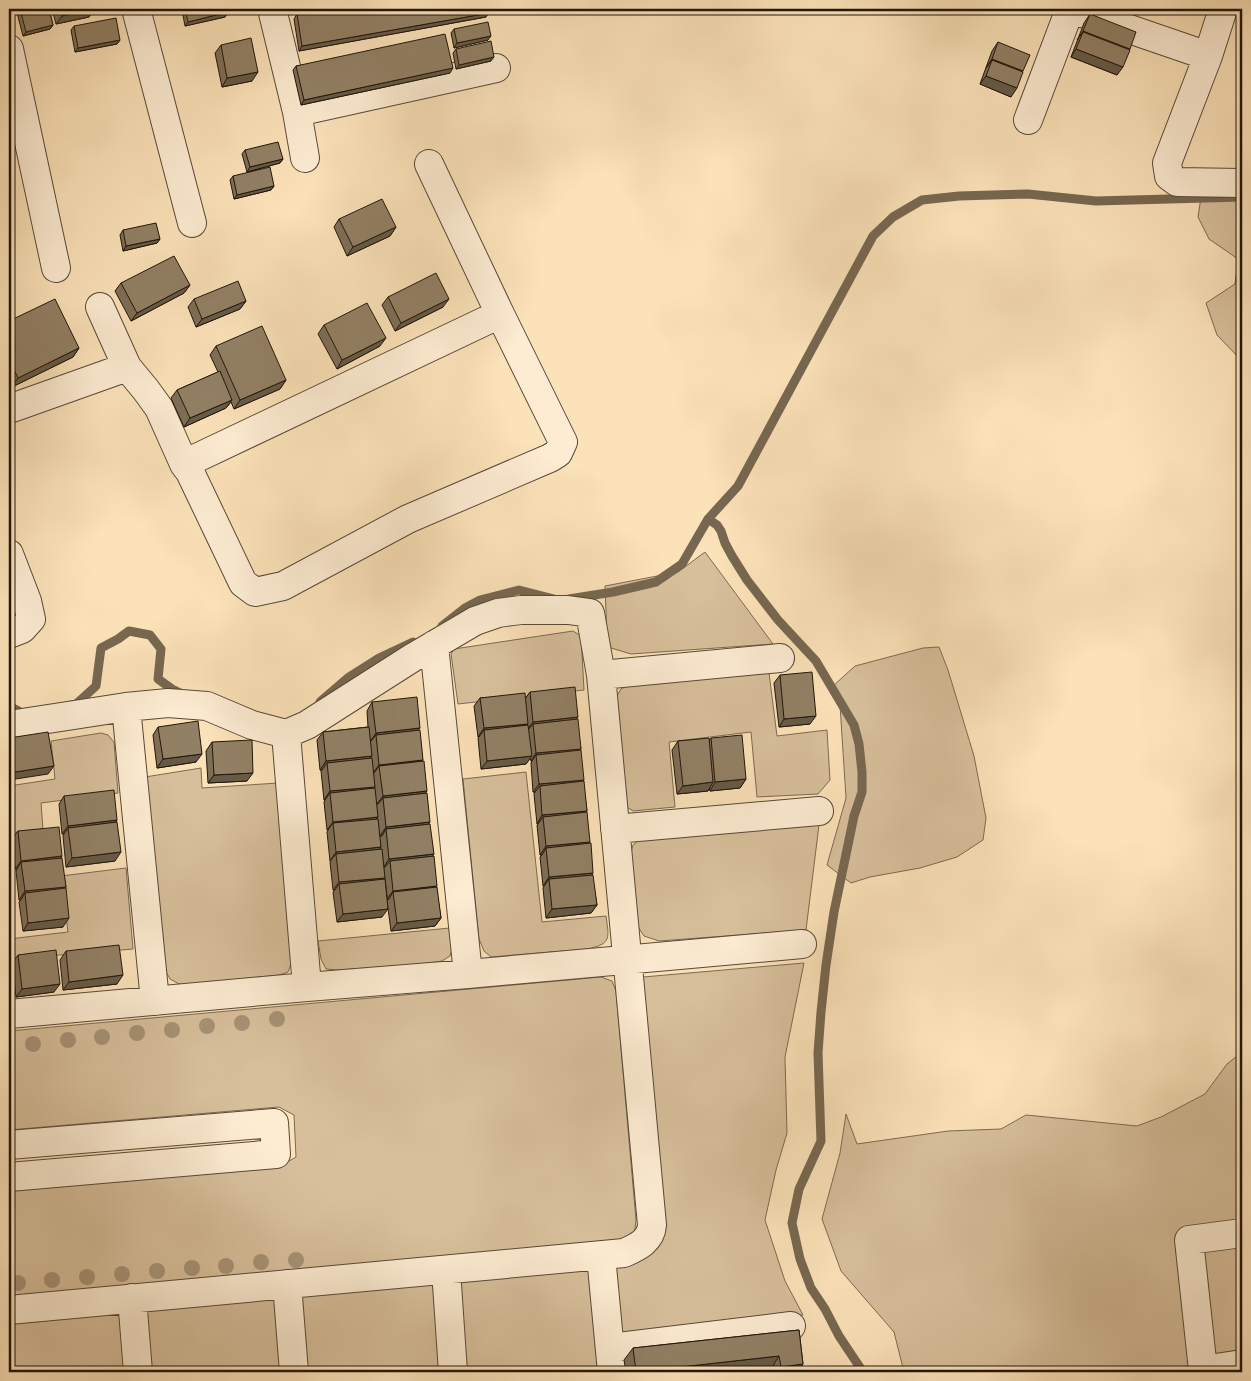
<svg xmlns="http://www.w3.org/2000/svg" width="1251" height="1381" viewBox="0 0 1251 1381" font-family="'IM FELL Great Primer',serif">
	<style>
		.green { fill: #d7bf9b; stroke: #7c6a52 }
		.lines { fill: none; stroke-linecap: round; stroke-linejoin: round }
		.stream { stroke: #776750; stroke-width: 9 }
		.minor-casing { stroke: #574936; stroke-width: 30 }
		.minor { stroke: #fdecd2; stroke-width: 28 }
		.tree { fill: #a69275 }
		.wall { fill: #7e6e57; stroke: #20160a; fill-rule: evenodd }
		.shaded-wall { fill: #665a47; stroke: #20160a }
		.building { fill: #928065; stroke: #20160a }
	</style>
	<rect width="100%" height="100%" fill="#fce2b9"/>
	<filter id="stains"><feTurbulence type="fractalNoise" baseFrequency=".004" numOctaves="4"/><feColorMatrix values="0 0 0 0 .2 0 0 0 0 .09 0 0 0 0 .02 0 0 0 .5 -.17"/></filter>
	<radialGradient id="worn" r=".72"><stop offset=".6" stop-color="#630" stop-opacity="0"/><stop offset="1" stop-color="#630" stop-opacity=".3"/></radialGradient>
	<!-- green -->
	<path class="green" d="M1202,191L1242,192V361L1217,335L1206,303L1235,284L1238,259L1209,239L1198,217Z
		M705,552L773,644L631,654L611,648L607,638L605,586L678,572Z
		M573,631L581,636L584,690L458,704L451,654L454,649Z
		M939,647L948,670L974,756L986,818L983,840L957,857L920,868L870,877L851,883L827,865L846,798L840,705L833,686L855,666L923,648Z
		M769,673L777,736L827,730L830,780L818,794L757,797L751,732L669,742L675,807L633,811L624,805L615,699L621,689L629,685Z
		M101,733L108,735L114,742L118,793L41,803L43,829L9,833V786L55,779L51,741Z
		M201,768L202,788L278,783L291,964L288,972L279,975L181,985L170,979L165,970L145,777Z
		M526,772L542,922L606,916C609,938 612,944 587,949L491,957L484,951L479,939L463,779Z
		M819,825L806,930L659,941L644,936L635,922L631,852L633,845L638,841Z
		M126,868L133,949L11,959L9,939L68,932L61,876Z
		M450,928L453,945L450,956L442,961L422,964L337,970L326,969L321,959L318,941Z
		M804,963L785,1057L787,1133L776,1170L765,1220L785,1281L803,1315L622,1337L616,1265L658,1240L643,977Z
		M601,977L612,981L616,991L636,1220L634,1236L622,1245L9,1298V1190L284,1164L296,1157L294,1115L279,1107L9,1130V1031Z
		M1242,1052V1372H904L894,1332L841,1271L822,1219L840,1153L846,1114L857,1144L948,1131L1001,1129L1026,1115L1137,1126L1161,1117L1205,1094L1227,1064Z
		M583,1267L595,1273L605,1372H9V1321Z"/>
	<g class="lines">
		<!-- stream -->
		<path class="stream" d="M708,519L717,525L721,531L725,543L732,556L747,580L778,620L816,661L854,725L859,744L862,772V792L854,816L834,912L826,965L821,1012L818,1053L821,1141L799,1189L792,1223L800,1259L811,1288L825,1309L839,1336L863,1372
			M569,599L613,592L656,582L682,564L708,519L738,486L873,236L893,217L922,200L959,196L1028,194L1096,201L1242,197
			M442,626L465,608L480,600L519,590L554,599
			M320,702L349,677L379,658L413,642
			M72,705H75L96,686L101,648L118,639L129,631L150,635L161,649L158,679L172,689L184,695
			M9,706L26,715"/>
		<!-- minor casing -->
		<g class="minor-casing">
			<path id="minor" d="M136,9L192,223
				M272,9L297,112L305,158
				M1071,9L1208,56
				M1223,9L1208,56L1167,163L1169,176L1177,182L1242,183
				M9,49L56,268
				M297,112L496,68
				M1028,120L1070,9
				M100,307L127,367L146,390L159,408L184,464L190,472L243,583L255,592L283,586L408,519L550,458L558,453L563,442L500,314L429,164
				M9,409L127,367
				M184,464L500,314
				M9,554L27,601L31,619L22,629L9,634
				M434,645L468,974
				M601,675L780,658
				M126,707L155,1001
				M9,725L126,707L168,703L207,706L252,725L286,734L307,725L412,658L475,621L498,613L521,610H568L590,613L601,675L652,1225C651,1241 637,1247 624,1253L9,1310
				M286,734L307,987
				M615,829L819,811
				M9,1014L307,987L468,974L802,944
				M9,1145L274,1123L276,1154L9,1177
				M1242,1233L1189,1240L1203,1370L1242,1364
				M601,1256L612,1372
				M446,1270L453,1372
				M287,1284L294,1372
				M132,1298L138,1372
				M610,1348L791,1326"/>
		</g>
		<!-- minor -->
		<use href="#minor" class="minor"/>
	</g>
	<!-- trees -->
	<g class="tree">
		<circle cx="277" cy="1019" r="8"/>
		<circle cx="242" cy="1023" r="8"/>
		<circle cx="207" cy="1026" r="8"/>
		<circle cx="172" cy="1030" r="8"/>
		<circle cx="137" cy="1033" r="8"/>
		<circle cx="102" cy="1037" r="8"/>
		<circle cx="68" cy="1040" r="8"/>
		<circle cx="33" cy="1044" r="8"/>
		<circle cx="296" cy="1260" r="8"/>
		<circle cx="261" cy="1262" r="8"/>
		<circle cx="226" cy="1266" r="8"/>
		<circle cx="192" cy="1268" r="8"/>
		<circle cx="157" cy="1271" r="8"/>
		<circle cx="122" cy="1274" r="8"/>
		<circle cx="87" cy="1277" r="8"/>
		<circle cx="52" cy="1280" r="8"/>
		<circle cx="18" cy="1283" r="8"/>
	</g>
	<!-- wall -->
	<path class="wall" d="M16,9H49L53,25L50,29L23,36Z
		M52,9H94L89,17L56,24Z
		M182,9H227L228,12L225,17L185,26L182,10Z
		M297,14L486,17L299,51L294,19Z
		M1090,14L1129,50L1117,75L1071,57L1084,23Z
		M74,26L120,40L117,44L75,52L71,30Z
		M454,29L488,40L454,48L451,33Z
		M998,42L1011,97L980,84L992,51Z
		M221,45L252,81L222,87L215,53Z
		M456,49L491,61L456,69L453,53Z
		M296,66L450,73L301,105L293,70Z
		M245,150L283,159L280,163L247,172L242,154Z
		M233,176L274,186L271,190L234,199L230,180Z
		M339,219L396,227L390,236L347,256L334,227Z
		M123,230L160,239L157,243L123,251L120,235Z
		M121,283L190,285L184,293L131,321L115,291Z
		M388,297L443,307L395,331L382,305Z
		M194,299L246,301L240,309L196,327L188,307Z
		M9,321L79,348L73,357L12,387L9,380Z
		M324,325L380,346L337,369L318,334Z
		M216,346L286,380L280,389L234,409L231,402L226,408L184,427L171,398L177,390L218,372L210,355Z
		M780,675L810,724L779,727L774,683Z
		M530,692L578,717L576,719L581,749L580,750L583,781L587,811L585,813L592,875L597,905L591,913L546,918L543,888L544,886H543L540,857L542,855H540L537,825L538,824H537L534,794L535,792H533L531,763L532,761H531L530,758L526,764L481,769L478,738L479,737H478L474,706L480,698L525,699Z
		M372,702L418,730L436,887L441,918L435,926L391,931L387,901L389,899H387L382,917L337,922L333,892L335,890H333L330,862L331,860L330,861L327,832L328,830H327L324,802L325,800H324L321,771L322,770H320L317,740L323,732L368,727L367,711ZM385,878L387,897L384,879Z
		M158,727L196,762L157,768L153,735Z
		M711,738L746,779L740,788L710,791L709,788L708,791L677,794L672,750L678,741L709,740Z
		M212,742L247,781L208,783L206,751Z
		M64,796L117,820L116,822L115,861L66,867L63,836L64,834H62L59,804Z
		M18,831L62,856L61,858L66,887L65,889L63,927L23,931L19,902L21,900H19L16,871L17,869H15L12,839Z
		M66,951L117,984L63,990L60,960Z
		M18,955L54,992L16,997L12,963Z
		M799,1330L803,1364L797,1372H771V1369L736,1372H626L624,1360L633,1348Z"/>
	<!-- shaded-wall -->
	<path class="shaded-wall" d="M92,9H94L89,17L56,24L62,16Z
		M1126,9H1141L1138,13Z
		M228,12L225,17L185,26L188,22Z
		M489,13L486,17L299,51L302,46Z
		M53,25L50,29L23,36L26,32Z
		M1083,31L1130,49L1124,57L1083,32L1077,40Z
		M491,36L488,40L454,48L457,43Z
		M120,40L117,44L75,52L78,48Z
		M1076,49L1123,67L1117,75L1071,57Z
		M494,57L491,61L456,69L459,65Z
		M992,59L1023,71L1017,79L992,60L986,68Z
		M453,68L450,73L301,105L304,100Z
		M258,72L252,81L222,87L227,78Z
		M986,76L1017,88L1011,97L980,84Z
		M283,159L280,163L247,172L250,167Z
		M274,186L271,190L234,199L237,195Z
		M396,227L390,236L347,256L353,247Z
		M160,239L157,243L123,251L126,246Z
		M190,285L184,293L131,321L137,313Z
		M449,299L443,307L395,331L401,323Z
		M246,301L240,309L196,327L202,319Z
		M386,338L380,346L337,369L342,360Z
		M79,348L73,357L12,387L18,378Z
		M286,380L280,389L234,409L240,400Z
		M232,400L226,408L184,427L190,418Z
		M816,716L810,724L779,727L784,719Z
		M578,717L572,726L533,724L528,730H527L533,722Z
		M528,724L522,732L484,730L479,737H478L484,728Z
		M420,728L414,736L376,735L371,741L370,742L376,733Z
		M581,749L575,757L536,755L532,761H531L536,753Z
		M202,754L196,762L157,768L163,759Z
		M372,756L366,765L327,763L322,770H320L326,761Z
		M532,756L526,764L481,769L487,761Z
		M423,760L417,768L379,766L374,773H373L379,765Z
		M54,766L48,774L9,780V773Z
		M253,773L247,781L208,783L214,775Z
		M746,779L740,788L710,791L715,782Z
		M584,780L578,788L540,786L535,792H533L539,784Z
		M713,782L708,791L677,794L683,786Z
		M375,787L369,795L330,793L325,800H324L330,791Z
		M427,791L421,799L383,798L378,804H377L383,796Z
		M587,811L581,819L543,817L538,824H537L542,815Z
		M378,817L372,825L333,823L328,830H327L333,822Z
		M117,820L111,828H68L64,834H62L68,826Z
		M430,822L424,831L386,829L382,836H380L386,827Z
		M590,842L584,850L546,848L542,855H540L546,846Z
		M381,847L375,856L336,854L331,860L330,861L336,852Z
		M121,852L115,861L66,867L72,858Z
		M434,854L428,863L390,861L385,867L383,868L389,859Z
		M62,856L56,864L21,862L17,869H15L21,861Z
		M593,873L588,881L549,879L544,886H543L549,877Z
		M385,878L379,886L339,884L335,890H333L339,882Z
		M437,886L431,894L393,892L389,899H387L393,891Z
		M66,887L60,895L25,893L21,900H19L25,891Z
		M597,905L591,913L546,918L552,909Z
		M388,909L382,917L337,922L343,914Z
		M69,918L63,927L23,931L28,923Z
		M441,918L435,926L391,931L397,923Z
		M123,975L117,984L63,990L69,982Z
		M60,984L54,992L16,997L22,989Z
		M779,1356L771,1369L736,1372H635H636Z
		M803,1364L797,1372H777L781,1367Z"/>
	<!-- building -->
	<path class="building" d="M20,9H49L53,25L26,32Z
		M60,9H92L62,16Z
		M185,9H227L228,12L188,22Z
		M329,9H489V13L302,46L297,14Z
		M1090,14L1136,32L1130,49L1083,31Z
		M116,18L120,40L78,48L74,26Z
		M488,22L491,36L457,43L454,29Z
		M1083,32L1130,50L1123,67L1076,49Z
		M445,34L453,68L304,100L296,66Z
		M251,38L258,72L227,78L221,45Z
		M491,41L494,57L459,65L456,49Z
		M998,42L1030,55L1023,71L992,59Z
		M992,60L1023,72L1017,88L986,76Z
		M278,142L283,159L250,167L245,150Z
		M270,167L274,186L237,195L233,176Z
		M382,199L396,227L353,247L339,219Z
		M156,223L160,239L126,246L123,230Z
		M174,256L190,285L137,313L121,283Z
		M436,273L449,299L401,323L388,297Z
		M238,281L246,301L202,319L194,299Z
		M55,299L79,348L18,378L9,359V321Z
		M367,303L386,338L342,360L324,325Z
		M262,326L286,380L240,400L216,346Z
		M220,371L232,400L190,418L177,390Z
		M812,672L816,716L784,719L780,675Z
		M575,687L578,717L533,722L530,692Z
		M525,693L528,724L484,728L480,698Z
		M417,697L420,728L376,733L372,702Z
		M578,719L581,749L536,753L533,724Z
		M198,721L202,754L163,759L158,727Z
		M528,725L532,756L487,761L484,730Z
		M369,727L372,756L326,761L323,732Z
		M420,730L423,760L379,765L376,735Z
		M48,732L54,766L9,773V738Z
		M742,735L746,779L715,782L711,738Z
		M709,738L713,782L683,786L678,741Z
		M252,740L253,773L214,775L212,742Z
		M581,750L584,780L539,784L536,755Z
		M372,758L375,787L330,791L327,763Z
		M424,761L427,791L383,796L379,766Z
		M584,781L587,811L542,815L540,786Z
		M375,788L378,817L333,822L330,793Z
		M114,790L117,820L68,826L64,796Z
		M427,793L430,822L386,827L383,798Z
		M587,812L590,842L546,846L543,817Z
		M378,819L381,847L336,852L333,823Z
		M117,822L121,852L72,858L68,828Z
		M430,824L434,854L389,859L386,829Z
		M59,827L62,856L21,861L18,831Z
		M591,843L593,873L549,877L546,848Z
		M382,849L385,878L339,882L336,854Z
		M434,856L437,886L393,891L390,861Z
		M62,858L66,887L25,891L21,862Z
		M593,875L597,905L552,909L549,879Z
		M385,879L388,909L343,914L339,884Z
		M437,887L441,918L397,923L393,892Z
		M66,888L69,918L28,923L25,893Z
		M119,945L123,975L69,982L66,951Z
		M56,950L60,984L22,989L18,955Z
		M799,1330L803,1364L781,1367L779,1356L636,1372L633,1348Z"/>
	<!-- margin -->
	<rect width="1251" height="1381" fill="none" stroke="#fce2b9" stroke-width="30"/>
	<rect x="10" y="10" width="1231" height="1361" fill="none" stroke="#20160a" stroke-width="2.5"/>
	<rect x="15" y="15" width="1221" height="1351" fill="none" stroke="#20160a"/>
	<rect width="100%" height="100%" filter="url(#stains)"/>
	<rect width="100%" height="100%" fill="url(#worn)"/>
</svg>
